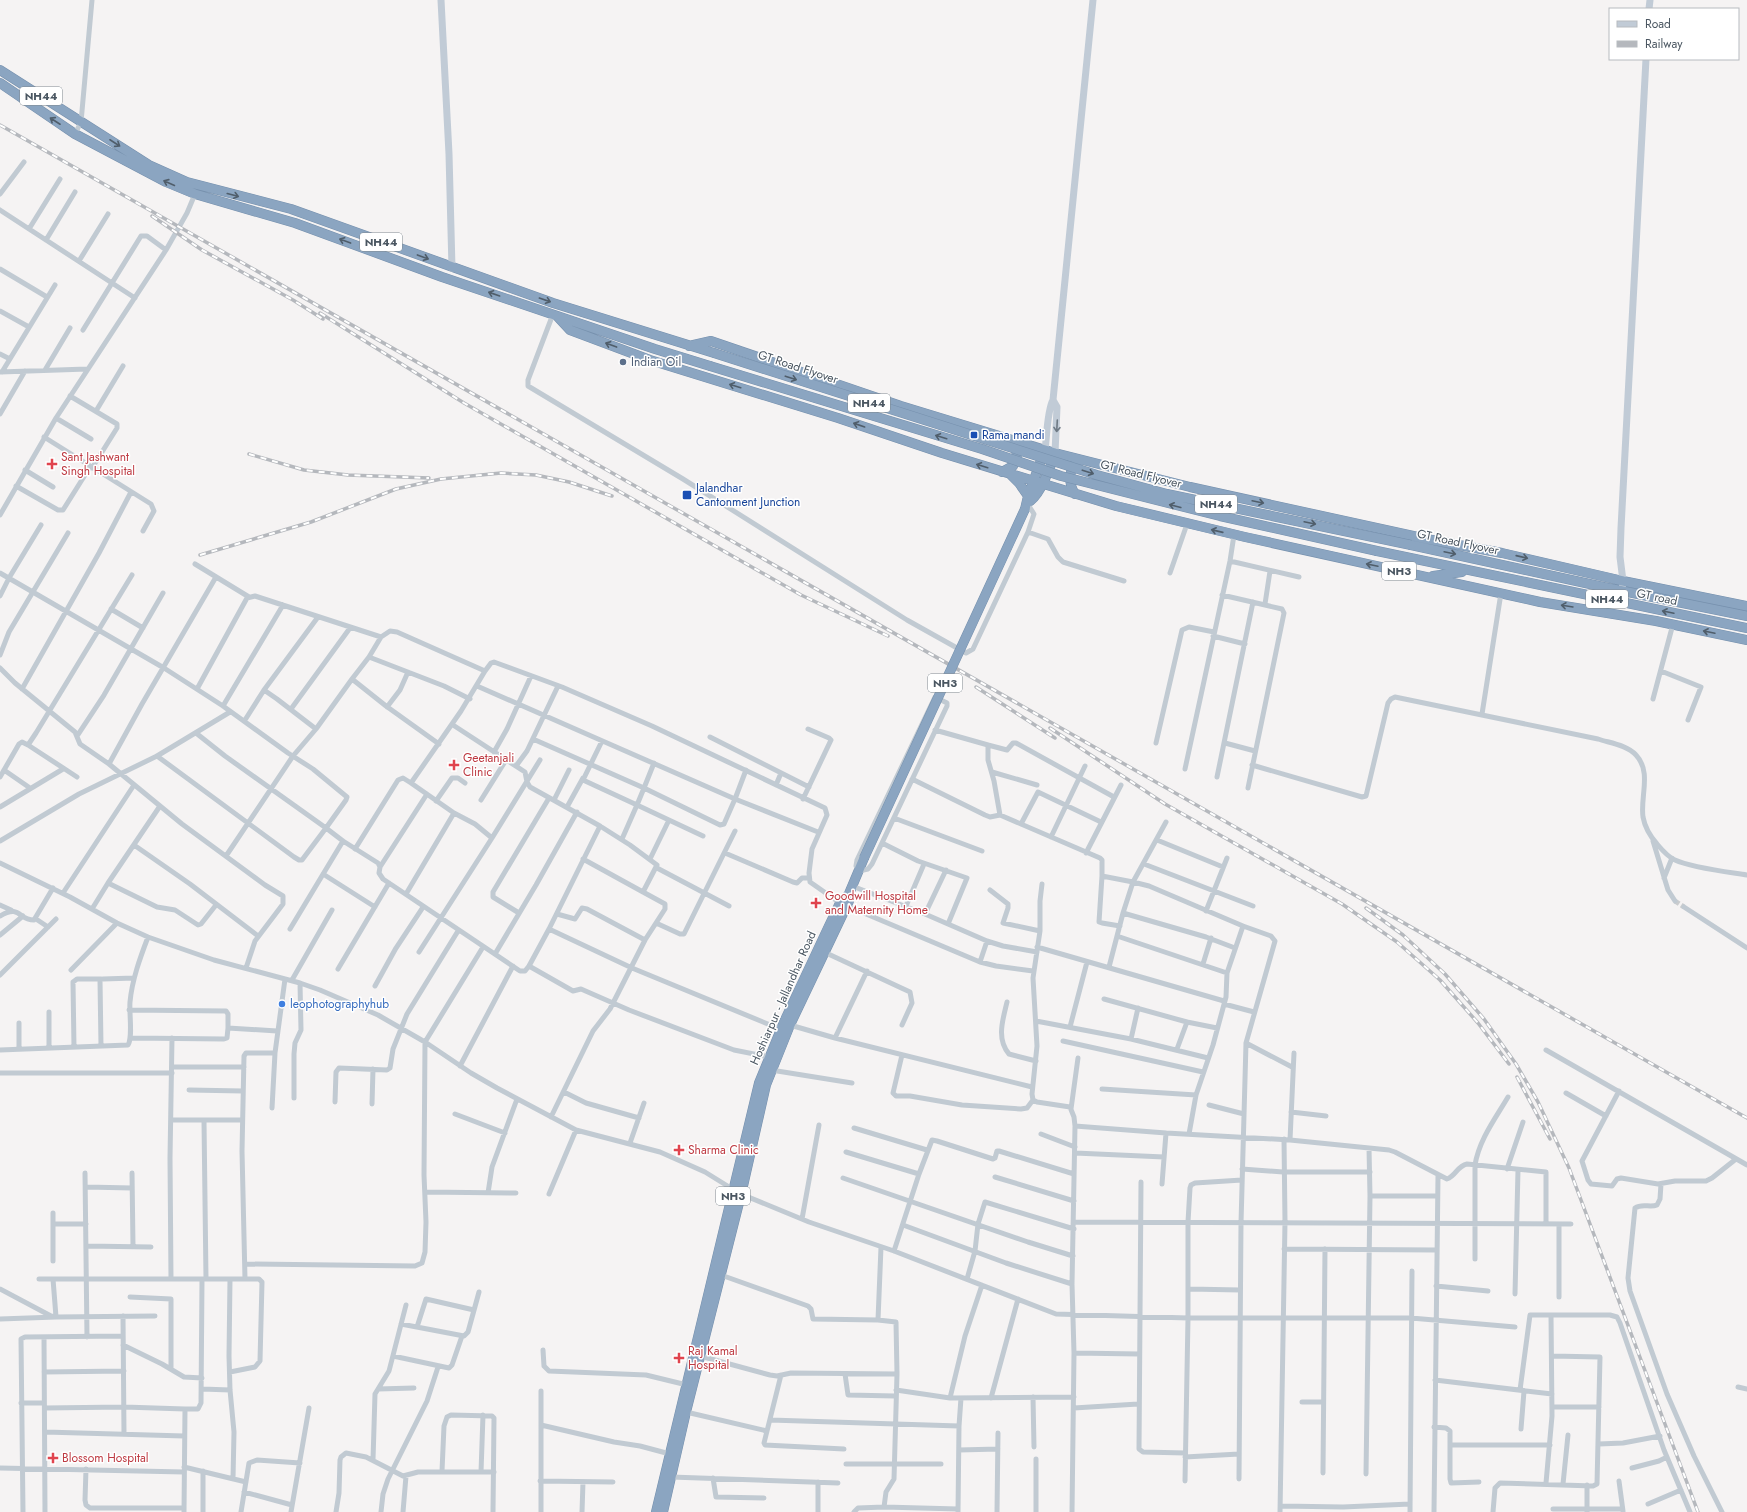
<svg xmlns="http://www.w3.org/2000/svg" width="1747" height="1512" viewBox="0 0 1747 1512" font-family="Jost,sans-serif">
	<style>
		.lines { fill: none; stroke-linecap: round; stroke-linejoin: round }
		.street-tunnel { stroke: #caccce; stroke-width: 5; stroke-dasharray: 5 2.5; stroke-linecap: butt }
		.highway-casing { stroke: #7690ad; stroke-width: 10 }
		.street { stroke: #c1cad2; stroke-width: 5 }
		.secondary { stroke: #c1cbd6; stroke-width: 7 }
		.highway { stroke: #8ba5c1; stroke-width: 9 }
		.rail-casing { stroke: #b5b8bd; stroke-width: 3.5 }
		.rail { stroke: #fff; stroke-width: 2; stroke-dasharray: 6; stroke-linecap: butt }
		.highway-bridge-casing { stroke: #7690ad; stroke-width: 10; stroke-linecap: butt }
		.highway-bridge { stroke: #8ba5c1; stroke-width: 9 }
		.oneway { stroke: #505e6b }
		.oneway2 { stroke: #6e7984 }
		.service-dot { fill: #5c6f8a; stroke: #fff; stroke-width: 1.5 }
		.transit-dot { fill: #1a4fb4; stroke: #fff; stroke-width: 1.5 }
		.health-dot { fill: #e0444e; stroke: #fff; stroke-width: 1.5 }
		.shop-dot { fill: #3f7fe0; stroke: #fff; stroke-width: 1.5 }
		.labels { text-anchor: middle; stroke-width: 3; stroke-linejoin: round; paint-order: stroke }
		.shield { fill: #fff; stroke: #808990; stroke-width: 1 }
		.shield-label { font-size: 11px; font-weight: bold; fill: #4a5661 }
		.service-label { font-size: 12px; fill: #4e5e75; stroke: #fff; text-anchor: start }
		.street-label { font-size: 12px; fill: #4a5661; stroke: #fff }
		.transit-label { font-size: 12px; fill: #164399; stroke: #fff; text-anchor: start }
		.health-label { font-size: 12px; fill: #be3a42; stroke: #fff; text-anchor: start }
		.shop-label { font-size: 12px; fill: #366cbe; stroke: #fff; text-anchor: start }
	</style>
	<rect width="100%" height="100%" fill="#f5f3f3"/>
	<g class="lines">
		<!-- street-tunnel -->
		<path class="street-tunnel" d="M1675,901L1684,907"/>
		<!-- highway casing -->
		<g class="highway-casing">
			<path id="highway" d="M0,70L149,165L187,182L291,209L553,303L714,353
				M0,83L75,134L166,182L195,194L295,223L442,277L655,349L710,366
				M557,316L570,330L650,360L838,418L942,453L1116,506L1245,537L1540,602L1656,621L1747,640
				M689,346L711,341L901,406L1055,453L1190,487L1427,539L1502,553L1623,581L1747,606
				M1002,472L1013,466L1017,455L1014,443
				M1011,475L1019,483L1028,496
				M1075,494C1069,485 1067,468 1079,462
				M1027,503C1041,496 1049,468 1055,455
				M1025,509L1028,496L1044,452
				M1411,545L1608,588L1747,616
				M1377,551L1747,628
				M1433,576L1462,572
				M656,1512L759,1083L784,1022L828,928L840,903L844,898L848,896
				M663,1512L686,1412L741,1195L766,1085L790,1025L849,901L848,896L864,858"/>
		</g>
		<!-- street -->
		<path class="street" d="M75,134L81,122L92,0
			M0,194L24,162
			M0,210L135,298
			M29,229L60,179
			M46,240L75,192
			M79,261L108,214
			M0,269L47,297
			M0,311L29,327
			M553,314L528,380V386L683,479L907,620L966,653L973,649L1028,532L1048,539L1058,557L1063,562L1124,581
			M83,330L141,236H147L166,250
			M0,354L10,359
			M45,370L70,328
			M0,372L87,369
			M2,372L55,285
			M70,396L117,424V428L92,468
			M96,411L123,366
			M0,414L25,371
			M56,418L91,439
			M44,437L151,504L154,511L143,531
			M25,470L53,487
			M16,486L58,510H63L90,467
			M1027,503L1034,514L1028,532
			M0,515L56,418L166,250L187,213L195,194
			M1230,561L1299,577
			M195,564L249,597
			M0,573L164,668L223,706L288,753L313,769L347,797L346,800L326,828L343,841L378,863L380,867L379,873L383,879L520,971H525L529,966L573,991L581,989L629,1010L734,1050L769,1057
			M1170,573L1187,524
			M1222,595L1282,609L1284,613L1248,788
			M0,596L9,578L41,525
			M1265,604L1270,571
			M111,609L143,628
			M1213,636L1245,644
			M381,637L369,657L352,679L386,706L439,744
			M0,655L9,632L68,533
			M369,657L444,686L470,699
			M0,668L15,683L75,732L80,744L109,764L182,824L265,885L283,896V904L255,941L246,968
			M1661,671L1701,687L1688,720
			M477,686C563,724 649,761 735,799L724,824L720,825L644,788L654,763
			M22,689L99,553L131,492
			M197,689L247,598L255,596L381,637L390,631L397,632L485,671L491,663L494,662L562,687L652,726L825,808L827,815L812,849L809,873L810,882L840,903L980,962L996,966L1033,971
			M264,690L277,699L316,729
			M935,697L947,703V706L872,864L868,869L859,871L856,866L857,860Z
			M1653,699L1673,624
			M223,706L283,605
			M387,707L400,690L408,672
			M291,709L350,628
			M1482,714L1501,593
			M245,720L264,690L318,617
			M453,725L525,772L527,782L530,787L600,826L630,845L657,865L643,892L665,904V909L645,940L610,1009L593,1031L551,1117
			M935,730L988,745V760L994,781L1000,815L1100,858L1102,860V876
			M77,736L104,695L163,593
			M710,737L809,787
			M533,739L644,788L637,805L583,780L602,741
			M1156,743L1182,630L1189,627L1214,632
			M1225,743L1255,751
			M28,745L77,777
			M988,745L1007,750L1013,743H1016L1114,797
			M494,752L507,729L531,676
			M157,756L294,857L299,860H302L326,828L225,756L196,733
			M109,764L142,704L216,577
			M1252,765L1362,797L1366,796L1388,703L1391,699L1395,697L1598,739C1610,743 1627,745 1636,755C1652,772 1640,797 1643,817C1645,828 1650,836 1657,844C1662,850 1668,857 1675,860C1692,868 1728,872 1747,875
			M516,766L527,751L558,686
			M1185,769L1230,561L1234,535
			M4,770L30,788
			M746,770L735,799L818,832
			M992,772L1037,785
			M0,777L19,744L22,742L28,745L36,733L132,575
			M1217,777L1253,602
			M912,779L985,815L990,817L1000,815
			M776,785L781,773
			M803,799L831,740L829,738L808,729
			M481,800L506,760
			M554,800L569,770
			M436,801L452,778H458L465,783
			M0,807L63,769
			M567,807L583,778
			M894,818L982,851
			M1021,824L1038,792L1101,822
			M1051,837L1085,766
			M492,838L540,760
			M622,839L637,805L703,836
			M1157,840L1223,867
			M0,841L79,794L157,756L230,712
			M1653,841L1668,890L1675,901
			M882,843L918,861L967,878L948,924
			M134,845L190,884L258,936
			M355,849L398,780L403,778L411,783
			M725,853L793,882L797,883L802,878H809
			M1086,853L1121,785
			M226,856L293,756L316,729L352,679
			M583,859L643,892
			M650,859L669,820
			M0,863L70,897L117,923L148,937L214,960L300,983L320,990L378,1015L425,1042L471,1073L497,1088L576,1130L660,1152L705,1172L734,1190
			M1144,864L1253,906
			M380,867L427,794
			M657,868L729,906
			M323,874L375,907
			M1664,878L1672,858
			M108,883L157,907L175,910L198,925L201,924L216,905
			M1042,884L1040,901V931L1033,978L1037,1046L1032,1094L1033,1100L1037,1102L1070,1107L1074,1117L1075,1126L1072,1284L1074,1353L1072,1512
			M852,886L925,914L987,941L1003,946L1037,952
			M990,890L1008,904V908L1003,923L1040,931
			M63,893L134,785
			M406,894L454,813L411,783L461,711L485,671
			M0,905L11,910
			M906,906L924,864
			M1684,907L1747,948
			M92,909L108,883L160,806
			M1206,911L1227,858
			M519,913L493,897V892L549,798
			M1123,913L1206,937L1235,948
			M557,914L575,919L582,908L587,909L645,940
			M925,914L946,870
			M0,916C21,904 18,920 34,920L53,888
			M36,919L48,927
			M656,923L680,934H684L735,831
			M1120,926L1102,923L1099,922L1102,876L1133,882L1166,822
			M290,929L343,841
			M549,929L632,968L780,1029
			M0,935L23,916
			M1117,936L1227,973
			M1037,947L1224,1001
			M419,952L492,838L475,824L454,813
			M824,952L910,992L912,1003L902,1025
			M495,954L536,885L577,812
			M980,962L987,941
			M1203,964L1211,938
			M529,966L549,929L600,826
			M1109,967L1123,913L1133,882L1149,886L1243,926
			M338,969L389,883
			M71,970L117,923
			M0,975L56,919
			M292,980L332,910
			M375,986L396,948L423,907
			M1104,999L1187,1022
			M1007,1002C1003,1019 996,1039 1009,1054L1036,1061
			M1224,1004L1254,1012
			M129,1010L226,1011L228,1014V1028
			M49,1012V1048
			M1036,1021L1131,1039L1208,1058
			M19,1023V1049
			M790,1025L835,1038L1032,1087
			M1070,1027L1087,962
			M131,1038L224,1039L227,1038L228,1028L277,1031
			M835,1038L867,971
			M1131,1039L1138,1008
			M1063,1041L1203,1072
			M1246,1043L1292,1067
			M101,1046L100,980L103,979L134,978
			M74,1047L73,982L77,979H101
			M1177,1049L1187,1022L1217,1028
			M0,1050L128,1045C133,1037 129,1013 130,1002C132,980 140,958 148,937
			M1546,1050L1747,1165
			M902,1055L893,1093L896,1096H910L962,1105L1021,1109L1027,1108L1033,1100
			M460,1066L513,966
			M172,1067H244
			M771,1070L852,1083
			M0,1073H172
			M1102,1089L1196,1095
			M189,1090L243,1091
			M1619,1091L1582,1161L1588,1180L1591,1184L1612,1186L1617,1179L1621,1178L1658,1184L1675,1181H1706L1712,1178L1736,1159
			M564,1092L586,1103L639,1118
			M1566,1093L1606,1116
			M294,1098V1054L295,1043L301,1030L300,983
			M335,1102L336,1072L339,1068L387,1070L390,1068L393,1049L407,1014L458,931
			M372,1104L373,1069
			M1209,1105L1244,1114
			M272,1108L275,1053L285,979
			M1071,1109L1078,1058
			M1291,1112L1326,1116
			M455,1114L505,1133
			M171,1120H242
			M204,1121L206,1279
			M1075,1126L1166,1133L1290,1140L1389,1150L1395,1152L1447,1179C1456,1176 1457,1166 1467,1164L1546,1172V1224
			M854,1128L927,1150
			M1041,1134L1075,1147
			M1189,1134L1196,1095L1213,1045L1226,997L1227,973L1243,926L1271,936L1275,941L1246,1043L1241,1223L1239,1479
			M1290,1140L1294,1053
			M630,1143L644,1103
			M846,1152L919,1174
			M1075,1153L1164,1157
			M1242,1169L1283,1172H1370
			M1507,1169L1523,1122
			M85,1173L87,1337
			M132,1173L133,1246
			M995,1177L1074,1201
			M843,1178L1028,1242L1073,1256
			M1141,1182L1139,1449L1143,1452L1185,1453
			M1162,1184L1166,1133
			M1661,1184L1660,1199L1657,1205C1650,1208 1642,1203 1635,1208L1628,1278L1630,1291L1667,1394L1694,1456L1722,1512
			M86,1187L132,1188
			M425,1192L516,1193
			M488,1193L492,1167L517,1099
			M549,1194L576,1130
			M741,1194L809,1222L894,1251L1056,1314L1188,1318H1411L1515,1327
			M1370,1196H1437
			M53,1213V1261
			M802,1219L819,1125
			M1074,1222L1571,1224
			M53,1224H86
			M903,1225L1006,1263L1072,1284
			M86,1246L151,1247
			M1284,1249L1436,1250
			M894,1251L919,1174L932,1140L937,1141L993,1159L995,1158L997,1151H999L1074,1174
			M1475,1259V1165C1479,1140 1495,1119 1508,1097
			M245,1264L415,1266L422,1263L425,1252L426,1222L424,1175L425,1042L483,947
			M721,1275L808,1306L811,1309L813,1319L878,1320L896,1322L897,1374L894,1479L886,1492L884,1507
			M39,1279H245L242,1151L244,1056L246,1053H275
			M171,1279L170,1158L172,1038
			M230,1279L229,1356L230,1390L234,1432L233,1479
			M967,1279L975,1251L978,1224L985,1202L1074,1229
			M1436,1286L1488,1291
			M0,1289L51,1316L56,1317L155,1316
			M1189,1289L1240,1290
			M1515,1294L1518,1170
			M130,1297L171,1299V1369
			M1559,1297V1224
			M123,1316L124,1434
			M0,1319L56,1317L53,1279
			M878,1320L881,1247
			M401,1324L464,1336L468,1332L479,1292
			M417,1327L426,1299L474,1310
			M44,1337L45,1512
			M123,1345L162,1364L184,1377L202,1378
			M543,1350L544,1366L549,1371L646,1375L687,1385
			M1074,1353L1139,1354
			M393,1356L449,1368L452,1365L462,1336
			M700,1356L770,1375L777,1376L791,1373L897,1374
			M44,1372L124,1371
			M230,1372L255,1367L260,1361L262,1282L259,1279H245
			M845,1374L848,1395L895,1396
			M1435,1380L1552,1394
			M1738,1387L1747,1389
			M202,1389L230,1390
			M378,1389L414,1388
			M896,1390L950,1398L1074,1397
			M1520,1390L1530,1315H1610L1617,1317L1620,1323L1664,1450L1690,1512
			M1033,1397L1034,1447
			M950,1398L965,1336L982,1285
			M991,1398L1018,1299
			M1302,1402H1323
			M21,1403H44
			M1552,1407H1599
			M45,1408L124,1407L185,1409L184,1512
			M1074,1408L1138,1404
			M185,1409H198L201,1403L202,1279
			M686,1412L767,1431L781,1375
			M770,1420L959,1426
			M541,1425L614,1442L640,1446L670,1454
			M1434,1427L1446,1428L1450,1431V1479L1451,1483L1479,1482
			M1521,1429L1524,1391
			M767,1431L764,1443L765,1445L844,1449
			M45,1432L184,1436
			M1599,1444L1623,1443L1660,1436
			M1451,1445H1550
			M959,1450L998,1449
			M1185,1457L1239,1454
			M373,1460L375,1394L389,1371L406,1305
			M846,1464H941
			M184,1467L246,1482
			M0,1468L184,1472
			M1632,1468L1659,1461L1667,1457
			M86,1469L85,1500L86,1505L90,1508H184
			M442,1471L444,1426L447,1417L451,1415L492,1416L494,1418L493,1512
			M481,1472L483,1415
			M1323,1473L1325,1249
			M1366,1474L1370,1196L1369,1148
			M671,1477L838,1483
			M713,1478L716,1497L764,1498
			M540,1481L613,1482
			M1185,1481L1188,1318V1222L1190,1188L1191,1185L1195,1183L1242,1180
			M1619,1481L1623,1511
			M818,1482V1512
			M1546,1483L1552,1416L1551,1315
			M1563,1484L1568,1435
			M244,1492L292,1505
			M1648,1504L1681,1490
			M1281,1506L1343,1507L1410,1504
			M1553,1509H1622
			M23,1512L21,1339L25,1337L123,1336
			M203,1512V1471
			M241,1512L249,1463L257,1460L300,1463
			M291,1512L309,1408
			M336,1512L339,1493L340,1460L341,1457L346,1453L366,1457L403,1476L418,1472H494
			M381,1512L383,1494L388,1479L427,1401L438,1367
			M403,1512L406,1476
			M541,1512V1391
			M582,1512L583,1482
			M854,1512L858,1508L884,1507L958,1509
			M958,1512L959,1426L961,1398
			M997,1512L998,1433
			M1036,1512V1459
			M1280,1512L1285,1222L1284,1139
			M1410,1512L1412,1271
			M1434,1512L1438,1176
			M1493,1512L1495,1488L1500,1483L1593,1486L1597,1484L1600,1357L1552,1356
			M1587,1512V1485"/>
		<!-- secondary -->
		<path class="secondary" d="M441,0L449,154L452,268
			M1649,9L1650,0
			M1053,400L1057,407L1055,453
			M1045,450C1047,436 1047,411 1053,400L1093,0
			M1622,591L1623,581L1620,557L1621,528L1646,59"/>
		<!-- highway -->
		<use href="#highway" class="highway"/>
		<!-- rail casing -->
		<g class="rail-casing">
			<path id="rail" d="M0,125L1747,1118
				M152,216L202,250L293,300L323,319
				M320,313L464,403L801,595L888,636
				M249,454L304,470L348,475L429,478
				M200,555L311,522L396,489L441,479L501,473L536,475L569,482L612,496
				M976,687L1055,738
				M1050,728L1165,804L1342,904L1397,942L1440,980L1478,1023L1509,1064
				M1366,908L1403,935L1445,974L1484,1019L1516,1064L1538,1102L1569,1168L1698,1512
				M1517,1077L1550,1139"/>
		</g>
		<!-- rail -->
		<use href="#rail" class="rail"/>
		<!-- highway-bridge casing -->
		<g class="highway-bridge-casing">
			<path id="highway-bridge" d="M714,353L1097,475L1167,494L1411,545
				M710,366L982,449L1061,476L1220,516L1377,551
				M864,858L1025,509"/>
		</g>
		<!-- highway-bridge -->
		<use href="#highway-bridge" class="highway-bridge"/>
	</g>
	<!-- one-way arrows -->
	<defs><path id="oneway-shaft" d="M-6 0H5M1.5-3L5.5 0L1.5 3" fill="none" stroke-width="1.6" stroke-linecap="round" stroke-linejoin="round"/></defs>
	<g class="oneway">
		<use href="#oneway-shaft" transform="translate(55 121) rotate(-147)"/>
		<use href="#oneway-shaft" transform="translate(115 143) rotate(33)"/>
		<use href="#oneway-shaft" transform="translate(169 183) rotate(-156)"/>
		<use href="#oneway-shaft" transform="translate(233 195) rotate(15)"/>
		<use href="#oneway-shaft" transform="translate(345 241) rotate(-160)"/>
		<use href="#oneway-shaft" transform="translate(423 257) rotate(20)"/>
		<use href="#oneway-shaft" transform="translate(494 294) rotate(-161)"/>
		<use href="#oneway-shaft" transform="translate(545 300) rotate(19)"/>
		<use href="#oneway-shaft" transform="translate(611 345) rotate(-160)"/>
		<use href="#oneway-shaft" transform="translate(791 378) rotate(18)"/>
		<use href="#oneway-shaft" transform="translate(735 386) rotate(-163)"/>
		<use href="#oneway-shaft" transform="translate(859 425) rotate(-161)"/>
		<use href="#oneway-shaft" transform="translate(941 437) rotate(-163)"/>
		<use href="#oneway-shaft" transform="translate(982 466) rotate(-163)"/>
		<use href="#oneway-shaft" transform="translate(1088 472) rotate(18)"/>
		<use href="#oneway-shaft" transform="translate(1258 502) rotate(12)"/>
		<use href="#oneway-shaft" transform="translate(1175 506) rotate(-166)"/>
		<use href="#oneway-shaft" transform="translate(1310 523) rotate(12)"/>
		<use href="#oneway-shaft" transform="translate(1217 531) rotate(-167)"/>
		<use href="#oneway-shaft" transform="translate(1450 553) rotate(12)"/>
		<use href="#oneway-shaft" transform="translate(1522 557) rotate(13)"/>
		<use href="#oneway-shaft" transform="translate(1372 565) rotate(-168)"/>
		<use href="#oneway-shaft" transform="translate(1567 606) rotate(-171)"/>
		<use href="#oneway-shaft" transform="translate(1668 612) rotate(-168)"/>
		<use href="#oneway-shaft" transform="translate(1709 632) rotate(-168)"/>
	</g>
	<use class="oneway2" href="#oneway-shaft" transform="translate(1057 426) rotate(93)"/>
	<!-- markers -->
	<circle class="service-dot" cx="623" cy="362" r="4"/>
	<g class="transit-dot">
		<rect x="970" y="431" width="8" height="8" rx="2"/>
		<rect x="682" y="490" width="10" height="10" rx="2"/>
	</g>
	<g class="health-dot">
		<path d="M50 458h4v4h4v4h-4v4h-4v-4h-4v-4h4z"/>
		<path d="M452 759h4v4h4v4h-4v4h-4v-4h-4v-4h4z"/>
		<path d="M814 897h4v4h4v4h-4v4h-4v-4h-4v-4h4z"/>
		<path d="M677 1144h4v4h4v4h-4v4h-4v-4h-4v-4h4z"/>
		<path d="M677 1352h4v4h4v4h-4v4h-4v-4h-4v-4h4z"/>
		<path d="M51 1452h4v4h4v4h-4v4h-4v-4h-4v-4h4z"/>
	</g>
	<circle class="shop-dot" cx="282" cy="1004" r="4"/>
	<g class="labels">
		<!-- shield labels -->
		<g class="shield">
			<rect x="20" y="87" width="42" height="18" rx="3"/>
			<rect x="360" y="233" width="42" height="18" rx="3"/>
			<rect x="848" y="394" width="42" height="18" rx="3"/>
			<rect x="1195" y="495" width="42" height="18" rx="3"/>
			<rect x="1382" y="562" width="34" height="18" rx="3"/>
			<rect x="1586" y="590" width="42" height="18" rx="3"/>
			<rect x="928" y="674" width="34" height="18" rx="3"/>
			<rect x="716" y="1187" width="34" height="18" rx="3"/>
		</g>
		<g class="shield-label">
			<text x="41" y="100">NH44</text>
			<text x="381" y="246">NH44</text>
			<text x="869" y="407">NH44</text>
			<text x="1216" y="508">NH44</text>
			<text x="1399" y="575">NH3</text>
			<text x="1607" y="603">NH44</text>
			<text x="945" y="687">NH3</text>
			<text x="733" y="1200">NH3</text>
		</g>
		<!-- service labels -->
		<g class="service-label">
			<text x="631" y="366">Indian Oil</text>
		</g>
		<!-- street labels -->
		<g class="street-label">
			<text transform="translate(798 367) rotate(18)" y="4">GT Road Flyover</text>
			<text transform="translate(1141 474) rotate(14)" y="4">GT Road Flyover</text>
			<text transform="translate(1458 542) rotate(12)" y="4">GT Road Flyover</text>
			<text transform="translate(1657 597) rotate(12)" y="4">GT road</text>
			<text transform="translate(783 998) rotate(-66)" y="4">Hoshiarpur - Jallandhar Road</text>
		</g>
		<!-- transit labels -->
		<g class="transit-label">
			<text x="982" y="439">Rama mandi</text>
			<text x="696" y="492">Jalandhar<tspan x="696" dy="14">Cantonment Junction</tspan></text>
		</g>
		<!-- health labels -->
		<g class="health-label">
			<text x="61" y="461">Sant Jashwant<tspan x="61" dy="14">Singh Hospital</tspan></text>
			<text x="463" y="762">Geetanjali<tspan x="463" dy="14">Clinic</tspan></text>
			<text x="825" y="900">Goodwill Hospital<tspan x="825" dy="14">and Maternity Home</tspan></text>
			<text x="688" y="1154">Sharma Clinic</text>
			<text x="688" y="1355">Raj Kamal<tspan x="688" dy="14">Hospital</tspan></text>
			<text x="62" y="1462">Blossom Hospital</text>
		</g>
		<!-- shop labels -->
		<g class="shop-label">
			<text x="290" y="1008">leophotographyhub</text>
		</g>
	</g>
	<!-- legend -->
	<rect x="1609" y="8" width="130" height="52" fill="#ffffff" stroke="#b7bbc0"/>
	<rect x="1617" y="21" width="20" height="6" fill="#c1cbd6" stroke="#b7bbc0"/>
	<text x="1645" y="28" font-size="12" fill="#4a5661">Road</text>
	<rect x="1617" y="41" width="20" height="6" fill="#b5b8bd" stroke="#b7bbc0"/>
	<text x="1645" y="48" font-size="12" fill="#4a5661">Railway</text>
</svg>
